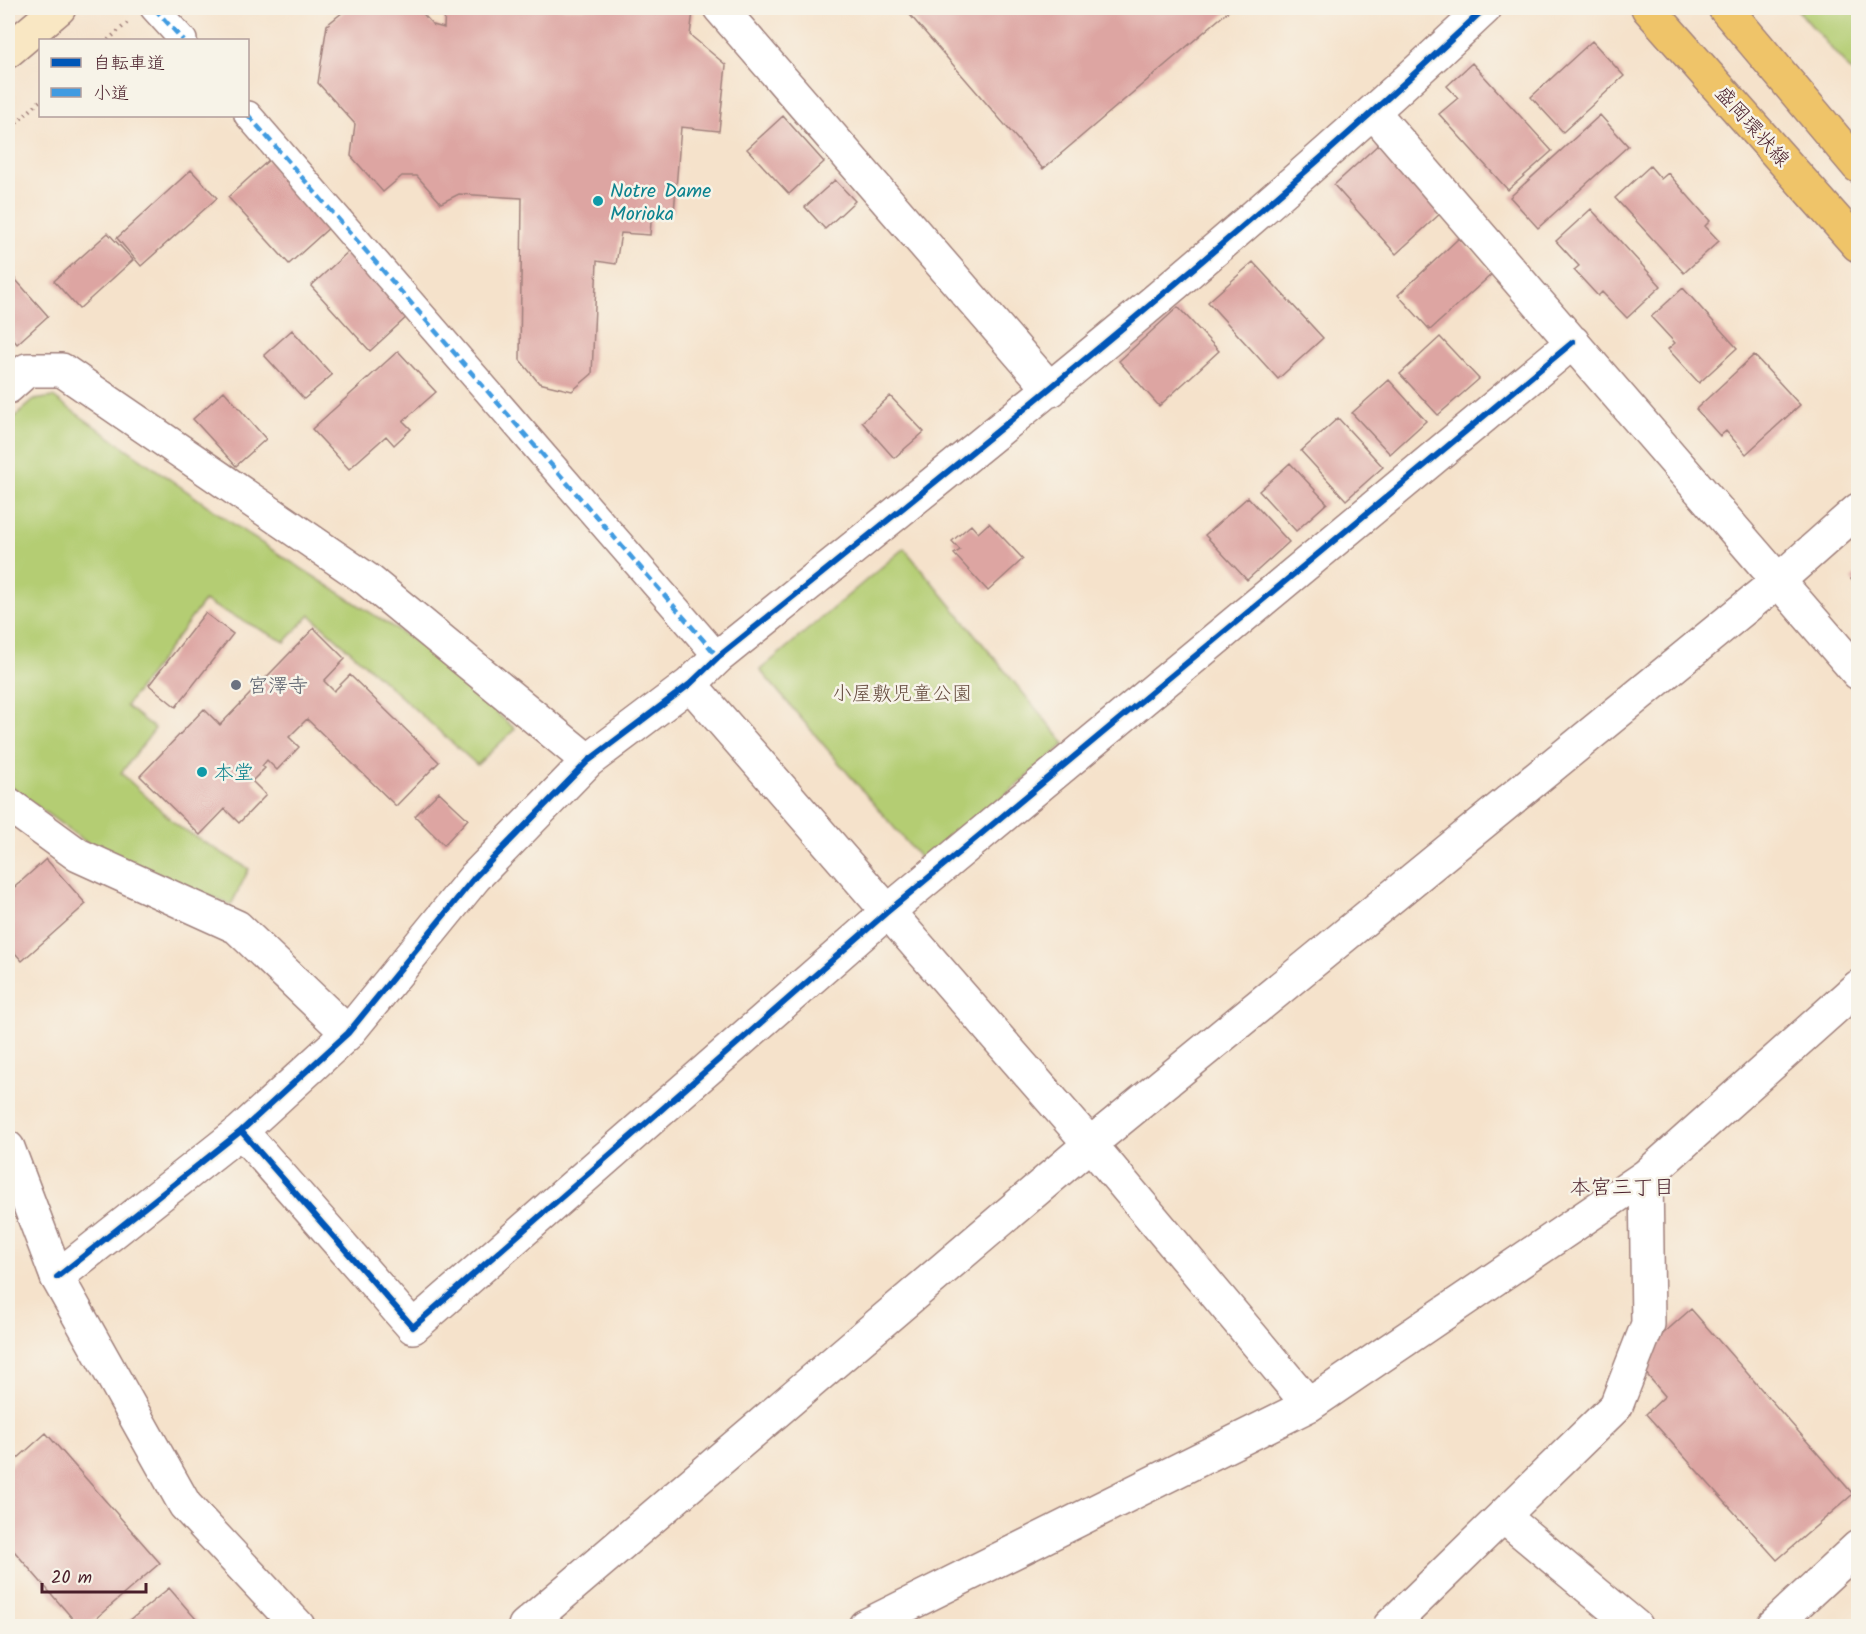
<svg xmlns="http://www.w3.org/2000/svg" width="1866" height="1634" viewBox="0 0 1866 1634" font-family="Kalam,'Klee One',sans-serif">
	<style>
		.green { fill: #b4cd73; stroke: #7f764f; stroke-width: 1.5 }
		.building { fill: #dda5a2 }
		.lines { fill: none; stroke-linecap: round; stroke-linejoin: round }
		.pedestrian-casing { stroke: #a0807b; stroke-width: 30 }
		.minor-casing { stroke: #a0807b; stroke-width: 36 }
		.tertiary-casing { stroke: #a0807b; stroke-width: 36 }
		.secondary-casing { stroke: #a0807b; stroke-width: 36 }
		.primary-casing { stroke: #a0807b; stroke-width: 36 }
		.path { stroke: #a0807b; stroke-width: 4; stroke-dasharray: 1.5 4.5; stroke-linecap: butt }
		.pedestrian { stroke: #fff; stroke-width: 27 }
		.minor { stroke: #fff; stroke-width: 33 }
		.tertiary { stroke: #fff; stroke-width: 33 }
		.secondary { stroke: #f9e7c3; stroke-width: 33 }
		.primary { stroke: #efc469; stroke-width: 33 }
		.quiet { stroke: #409be1; stroke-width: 4.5; stroke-dasharray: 9 4.5; stroke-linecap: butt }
		.cycleway-casing { stroke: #f7f3e8; stroke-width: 10 }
		.cycleway { stroke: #0057b8; stroke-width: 6 }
		.culture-dot { fill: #0f9aa8; stroke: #f7f3e8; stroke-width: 2 }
		.worship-dot { fill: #6b7280; stroke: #f7f3e8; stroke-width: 2 }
		.labels { text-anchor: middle; stroke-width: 5; stroke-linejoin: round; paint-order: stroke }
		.street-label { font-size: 20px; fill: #4a1f2b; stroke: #f7f3e8 }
		.culture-label { font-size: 20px; fill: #0d838f; stroke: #f7f3e8; text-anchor: start }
		.worship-label { font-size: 20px; fill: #5b616d; stroke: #f7f3e8; text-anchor: start }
		.park-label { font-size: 20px; fill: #644a3d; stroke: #f7f3e8 }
		.neighbourhood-label { font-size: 21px; fill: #4a1f2b; stroke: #f7f3e8 }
	</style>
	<rect width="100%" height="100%" fill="#f7f3e8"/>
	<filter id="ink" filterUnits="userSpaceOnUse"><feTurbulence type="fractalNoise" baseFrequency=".0167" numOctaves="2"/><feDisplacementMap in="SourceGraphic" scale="12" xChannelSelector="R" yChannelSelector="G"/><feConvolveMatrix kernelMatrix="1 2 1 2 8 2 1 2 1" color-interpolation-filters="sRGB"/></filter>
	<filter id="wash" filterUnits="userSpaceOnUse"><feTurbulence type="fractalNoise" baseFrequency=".008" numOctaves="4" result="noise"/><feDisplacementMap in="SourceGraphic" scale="24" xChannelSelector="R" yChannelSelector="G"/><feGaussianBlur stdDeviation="1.35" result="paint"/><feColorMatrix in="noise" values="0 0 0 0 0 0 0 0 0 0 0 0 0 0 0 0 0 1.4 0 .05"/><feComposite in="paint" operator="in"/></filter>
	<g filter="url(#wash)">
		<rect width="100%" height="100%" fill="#f5e2cb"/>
		<!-- green -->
		<path class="green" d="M1796,8H1858V79Z
			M53,397L252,537L415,641L515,729L477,765L310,615L285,642L204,601L126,706L155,729L121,773L179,827L249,869L231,905L90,845L8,785V423L34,400Z
			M904,548L1065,744L925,864L760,670Z"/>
		<g id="blocks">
			<!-- building -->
			<path class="building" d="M348,8H418L433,25L444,28L445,8H637L693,12L690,35L726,65L719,131L681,127L674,212L652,210L650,235L621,233L616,264L597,261L592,374L572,391L539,383L520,360L522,198L459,194L441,203L417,176H402L383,192L351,156L355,124L318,83L327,25Z
				M904,8H1232L1043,169Z
				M1592,41L1624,76L1563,132L1531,97Z
				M1472,63L1552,151L1508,190L1439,114L1458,98L1447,86Z
				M1600,115L1628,146L1538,228L1510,197Z
				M783,116L824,162L789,194L747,149Z
				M1380,143L1442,212L1396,254L1334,185Z
				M270,159L331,226L289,264L228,197Z
				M1650,166L1661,179L1668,173L1710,221L1705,226L1719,241L1684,273L1615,198Z
				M191,170L217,198L141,266L117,238Z
				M835,180L855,201L825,229L805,207Z
				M1591,209L1661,286L1627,318L1602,292L1598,296L1574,270L1579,266L1556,241Z
				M108,233L133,260L79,309L54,281Z
				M1459,238L1492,274L1430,330L1398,295Z
				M350,250L409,315L370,351L311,286Z
				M1253,262L1323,338L1278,379L1208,302Z
				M8,271L48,316L17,344L8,333Z
				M1683,288L1737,348L1699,383L1668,349L1675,343L1651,317Z
				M1178,307L1219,351L1159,406L1119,361Z
				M292,330L332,375L304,399L264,355Z
				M1440,337L1479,379L1438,415L1400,374Z
				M398,351L436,392L403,421L411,429L394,445L386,436L349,469L312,429Z
				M1754,355L1800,405L1746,454L1726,431L1720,436L1696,409Z
				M1389,380L1426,421L1390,454L1352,413Z
				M224,391L266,439L236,466L193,419Z
				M890,396L924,432L894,458L862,422Z
				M1338,418L1383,467L1346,500L1301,451Z
				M1290,463L1327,503L1296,531L1259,491Z
				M1248,497L1289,542L1247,580L1205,535Z
				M989,523L1023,559L988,591L954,554L960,550L952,541L971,525L978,533Z
				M1858,573V588L1851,579Z
				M205,613L233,634L176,707L149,685Z
				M314,628L345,659L324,681L334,691L350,675L439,762L396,806L307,719L289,737L299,747L277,770L267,760L262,766L265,768L252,781L266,795L239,823L225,809L200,835L140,776L204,709L220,725Z
				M439,792L468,819L444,845L415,816Z
				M46,859L86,904L22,961L8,945V893Z
				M1691,1309L1853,1494L1777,1560L1646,1414L1665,1396L1644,1371L1647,1348Z
				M46,1433L160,1563L87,1626H79L8,1544V1467Z
				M169,1588L202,1626H123Z"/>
		</g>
	</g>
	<g filter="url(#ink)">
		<use href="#blocks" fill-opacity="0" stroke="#a0807b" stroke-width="1.5"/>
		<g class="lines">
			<!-- pedestrian casing -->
			<g class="pedestrian-casing">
				<path id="pedestrian" d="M154,8L183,40
					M248,115L718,657"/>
			</g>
			<!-- minor casing -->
			<g class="minor-casing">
				<path id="minor" d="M720,8L1051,390
					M1374,113L1858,673
					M8,387L27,370H62L368,580L588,761
					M690,684L1090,1144L1309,1405
					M8,804L78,855L237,927L348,1033
					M241,1131L413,1327L886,913L1573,342
					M57,1277L241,1131L348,1033L475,877L588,761L690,684L718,657C979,447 1242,238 1485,8
					M1504,1517L1635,1626
					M865,1626L1309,1405L1646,1176L1858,987
					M1390,1626L1616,1406L1648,1324L1646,1176
					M1773,1626L1858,1547"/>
			</g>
			<!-- tertiary casing -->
			<g class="tertiary-casing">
				<path id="tertiary" d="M8,1148L57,1277L185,1505L298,1626
					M525,1626L1090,1144L1779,580L1858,510"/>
			</g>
			<!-- secondary casing -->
			<g class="secondary-casing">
				<path id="secondary" d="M8,51L59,8"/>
			</g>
			<!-- primary casing -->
			<g class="primary-casing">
				<path id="primary" d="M1648,8L1858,245
					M1725,8L1858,166"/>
			</g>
			<!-- path -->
			<path class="path" d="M108,40L127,23
				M8,131L40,101"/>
			<!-- pedestrian -->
			<use href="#pedestrian" class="pedestrian"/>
			<!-- minor -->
			<use href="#minor" class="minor"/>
			<!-- tertiary -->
			<use href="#tertiary" class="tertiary"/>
			<!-- secondary -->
			<use href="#secondary" class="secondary"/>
			<!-- primary -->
			<use href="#primary" class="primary"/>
			<!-- quiet -->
			<path class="quiet" d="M154,8L183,40
				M248,115L718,657"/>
			<!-- cycleway casing -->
			<g class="cycleway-casing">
				<path id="cycleway" d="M241,1131L413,1327L886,913L1573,342
					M57,1277L241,1131L348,1033L475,877L588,761L690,684L718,657C979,447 1242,238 1485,8"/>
			</g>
			<!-- cycleway -->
			<use href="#cycleway" class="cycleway"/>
		</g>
	</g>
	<!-- markers -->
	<g class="culture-dot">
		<circle cx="598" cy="201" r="6"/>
		<circle cx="202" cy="772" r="6"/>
	</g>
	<circle class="worship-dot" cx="236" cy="685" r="6"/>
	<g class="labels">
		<!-- street labels -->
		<g class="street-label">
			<text transform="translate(1753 126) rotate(48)" y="7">盛岡環状線</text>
		</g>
		<!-- culture labels -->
		<g class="culture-label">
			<text x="610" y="197">Notre Dame<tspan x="610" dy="23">Morioka</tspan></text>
			<text x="214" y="779">本堂</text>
		</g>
		<!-- worship labels -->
		<g class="worship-label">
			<text x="248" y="692">宮澤寺</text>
		</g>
		<!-- park labels -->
		<g class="park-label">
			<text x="902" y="700">小屋敷児童公園</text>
		</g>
		<!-- neighbourhood labels -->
		<g class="neighbourhood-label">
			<text x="1622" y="1194">本宮三丁目</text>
		</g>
	</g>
	<!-- margin -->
	<rect width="1866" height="1634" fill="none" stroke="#f7f3e8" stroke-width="30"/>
	<!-- legend -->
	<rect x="39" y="39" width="210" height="78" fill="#f7f3e8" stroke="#b29e9c" stroke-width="1.5"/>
	<rect x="51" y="58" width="30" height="9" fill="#0057b8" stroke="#b29e9c" stroke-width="1.5"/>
	<text x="93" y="69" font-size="18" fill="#4a1f2b">自転車道</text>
	<rect x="51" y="88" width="30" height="9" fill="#409be1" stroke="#b29e9c" stroke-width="1.5"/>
	<text x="93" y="99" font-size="18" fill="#4a1f2b">小道</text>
	<!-- scale -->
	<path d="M42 1583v9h104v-9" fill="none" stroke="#4a1f2b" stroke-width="3"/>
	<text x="51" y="1583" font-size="18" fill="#4a1f2b" stroke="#f7f3e8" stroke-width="4.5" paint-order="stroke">20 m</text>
</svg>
